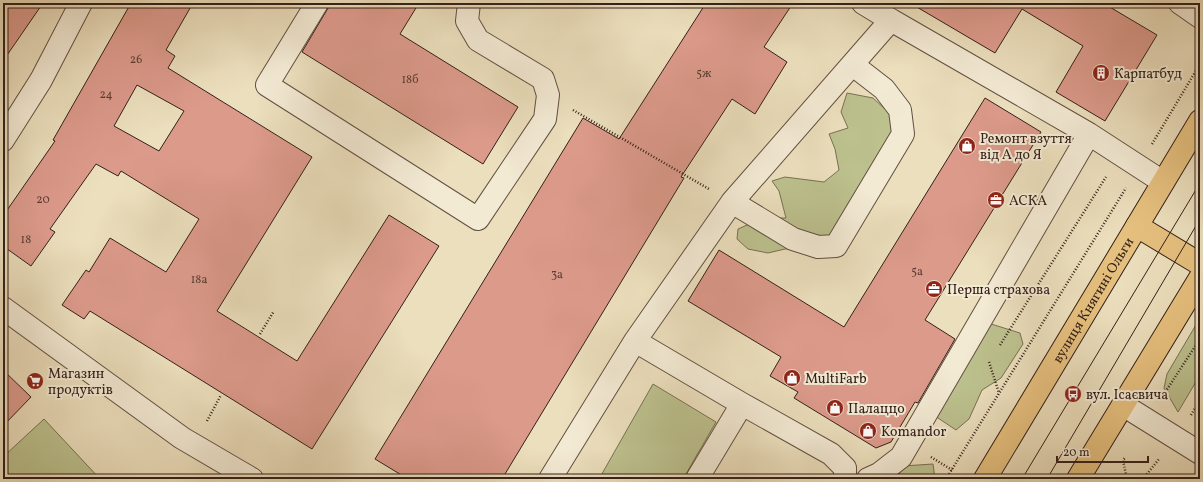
<svg xmlns="http://www.w3.org/2000/svg" width="1203" height="482" viewBox="0 0 1203 482" font-family="Vollkorn,serif">
	<style>
		.green { fill: #bcc18e; stroke: #787054 }
		.building { fill: #dc9a8b; stroke: #342019; fill-rule: evenodd }
		.lines { fill: none; stroke-linecap: round; stroke-linejoin: round }
		.minor-casing { stroke: #625042; stroke-width: 24 }
		.major-casing { stroke: #342019; stroke-width: 24 }
		.path { stroke: #342019; stroke-width: 2.5; stroke-dasharray: 1 2; stroke-linecap: butt }
		.minor { stroke: #f3ead4; stroke-width: 22 }
		.major { stroke: #e6c07e; stroke-width: 22 }
		.tram { stroke: #342019; stroke-width: 1 }
		.labels { text-anchor: middle; stroke-width: 4; stroke-linejoin: round; paint-order: stroke }
		.number-label { font-size: 12px; fill: #5e3e36 }
		.poi-label { font-size: 14px; fill: #342019; stroke: #f3ead4; text-anchor: start }
		.street-label { font-size: 14px; fill: #342019; stroke: #f3ead4 }
	</style>
	<rect width="100%" height="100%" fill="#ecdfbd"/>
	<filter id="stains"><feTurbulence type="fractalNoise" baseFrequency=".005" numOctaves="4"/><feColorMatrix values="0 0 0 0 .2 0 0 0 0 .09 0 0 0 0 .02 0 0 0 .5 -.17"/></filter>
	<radialGradient id="worn" r=".72"><stop offset=".6" stop-color="#630" stop-opacity="0"/><stop offset="1" stop-color="#630" stop-opacity=".3"/></radialGradient>
	<!-- green -->
	<path class="green" d="M847,93L873,98L898,121L897,147L822,250L785,249L768,253L748,249L737,239L738,229L763,218H786L779,191L772,181L785,177L824,182L839,170L835,149L829,134L848,128L841,112Z
		M1200,318V375L1178,412L1164,388L1167,374Z
		M988,323L1020,333L1023,344L1001,378L982,390L969,419L956,430L935,416Z
		M653,384L716,422L683,479H599Z
		M44,419L100,479H3V457Z
		M933,464L935,479H897L903,466Z"/>
	<!-- building -->
	<path class="building" d="M3,3H43L3,61Z
		M131,3H193L166,50L175,56L168,68L312,157L217,311L297,361L389,215L439,246L312,449L90,311L84,319L62,305L86,270L89,272L110,238L166,272L199,219L121,171L118,176L96,164L50,229L55,232L31,266L3,246V216L55,141L53,140ZM137,85L184,111L159,151L114,126Z
		M331,3H419L400,34L518,107L483,164L302,52Z
		M706,3H793L764,47L787,62L755,114L732,99L681,177L684,178L502,479H408L375,459L583,118L619,139Z
		M910,3H1103L1157,35L1105,121L1056,92L1083,46L1022,9L995,53Z
		M985,98L1041,132L925,320L955,339L918,403L915,402L891,442L876,448L794,398L798,392L770,376L781,357L688,301L719,250L844,327Z
		M3,370L31,397L3,426Z"/>
	<g class="lines">
		<!-- minor casing -->
		<g class="minor-casing">
			<path id="minor" d="M317,3L267,85L478,219L545,119L548,95L543,79L478,40L467,21L469,3
				M863,3L891,20
				M1180,3L1200,17
				M3,140L41,80L81,3
				M732,202L793,239L818,247L836,246L903,134L900,110L884,89L853,65
				M3,308L182,438L252,479
				M635,341L742,404L831,454L845,468V479
				M1123,405L1200,453
				M550,479L635,341L732,202L891,20L1089,134L1163,182
				M697,479L742,404
				M868,479L879,474L901,457L1089,134"/>
		</g>
		<!-- major casing -->
		<g class="major-casing">
			<g id="major">
				<path d="M1137,226L1200,264"/>
				<path id="s1" d="M985,479L1200,121"/>
				<path d="M1078,479L1200,278"/>
			</g>
		</g>
		<!-- path -->
		<path class="path" d="M1196,95L1200,89
			M573,110L709,189
			M1152,144L1200,64
			M260,334L274,311
			M1000,345L1106,177
			M989,362L999,393
			M1162,397L1200,339
			M1191,415L1200,400
			M207,421L221,395
			M931,457L952,470
			M946,479L1126,188
			M1124,479L1126,475L1123,460L1125,458
			M1143,479L1159,459"/>
		<!-- minor -->
		<use href="#minor" class="minor"/>
		<!-- major -->
		<use href="#major" class="major"/>
		<!-- tram -->
		<path class="tram" d="M1022,479L1200,183
			M1047,479L1200,219"/>
	</g>
	<!-- icons -->
	<defs>
		<g id="building-disc" transform="scale(0.9)"><circle r="9.5" fill="#8f2418" stroke="#f3ead4"/><path d="M-4-6H4V6H1V3H-1V6H-4ZM-2.5-4.3h1.7v1.8h-1.7ZM.8-4.3h1.7v1.8H.8ZM-2.5-1h1.7V.8h-1.7ZM.8-1h1.7V.8H.8Z" fill="#fff"/></g>
		<g id="shop-disc" transform="scale(0.9)"><circle r="9.5" fill="#8f2418" stroke="#f3ead4"/><path d="M-5-2.5h2.3a2.7 3.5 0 0 1 5.4 0H5L5.5 6h-11ZM-1.5-2.5h3a1.5 2.3 0 0 0-3 0Z" fill="#fff"/></g>
		<g id="office-disc" transform="scale(0.9)"><circle r="9.5" fill="#8f2418" stroke="#f3ead4"/><path d="M-6-3h4V-5.5h4V-3h4V5H-6ZM-1-4.5V-3h2v-1.5ZM-6 0V1H6V0Z" fill="#fff"/></g>
		<g id="supermarket-disc" transform="scale(0.9)"><circle r="9.5" fill="#8f2418" stroke="#f3ead4"/><path d="M-6-5.5h2.5l.6 2H6L4.5 2H-2.5L-4.4-4H-6ZM-1.5 3.2a1.3 1.3 0 1 0 .1 0ZM3 3.2a1.3 1.3 0 1 0 .1 0Z" fill="#fff"/></g>
		<g id="bus-disc" transform="scale(0.9)"><circle r="9.5" fill="#8f2418" stroke="#f3ead4"/><path d="M-5-6H5V4H4V6H2V4H-2V6H-4V4H-5ZM-3.5-4V0h7V-4ZM-3.5 1.2v1.5H-2V1.2ZM2 1.2v1.5H3.5V1.2Z" fill="#fff"/></g>
	</defs>
	<g fill-rule="evenodd">
		<use href="#building-disc" x="1101" y="73"/>
		<use href="#shop-disc" x="967" y="146"/>
		<use href="#office-disc" x="996" y="200"/>
		<use href="#office-disc" x="934" y="289"/>
		<use href="#shop-disc" x="792" y="378"/>
		<use href="#supermarket-disc" x="35" y="381"/>
		<use href="#bus-disc" x="1073" y="394"/>
		<use href="#shop-disc" x="835" y="408"/>
		<use href="#shop-disc" x="868" y="431"/>
	</g>
	<g class="labels">
		<!-- number labels -->
		<g class="number-label">
			<text x="136" y="63">26</text>
			<text x="704" y="77">5ж</text>
			<text x="410" y="83">18б</text>
			<text x="106" y="98">24</text>
			<text x="43" y="203">20</text>
			<text x="26" y="243">18</text>
			<text x="917" y="275">5а</text>
			<text x="557" y="278">3а</text>
			<text x="199" y="283">18а</text>
		</g>
		<!-- poi labels -->
		<g class="poi-label">
			<text x="1114" y="78">Карпатбуд</text>
			<text x="980" y="143">Ремонт взуття<tspan x="980" dy="16">від А до Я</tspan></text>
			<text x="1009" y="205">АСКА</text>
			<text x="947" y="294">Перша страхова</text>
			<text x="48" y="378">Магазин<tspan x="48" dy="16">продуктів</tspan></text>
			<text x="805" y="383">MultiFarb</text>
			<text x="1086" y="399">вул. Ісаєвича</text>
			<text x="848" y="413">Палаццо</text>
			<text x="881" y="436">Komandor</text>
		</g>
		<!-- street labels -->
		<g class="street-label">
			<text dy="5" stroke="none"><textPath href="#s1" startOffset="209">вулиця Княгині Ольги</textPath></text>
		</g>
	</g>
	<!-- margin -->
	<rect width="1203" height="482" fill="none" stroke="#ecdfbd" stroke-width="16"/>
	<rect x="4" y="4" width="1195" height="474" fill="none" stroke="#342019" stroke-width="2"/>
	<rect x="8" y="8" width="1187" height="466" fill="none" stroke="#342019"/>
	<!-- scale -->
	<path d="M1057 456v6h91v-6" fill="none" stroke="#342019" stroke-width="2"/>
	<text x="1063" y="456" font-size="12" fill="#342019" stroke="#f3ead4" stroke-width="3" paint-order="stroke">20 m</text>
	<rect width="100%" height="100%" filter="url(#stains)"/>
	<rect width="100%" height="100%" fill="url(#worn)"/>
</svg>
